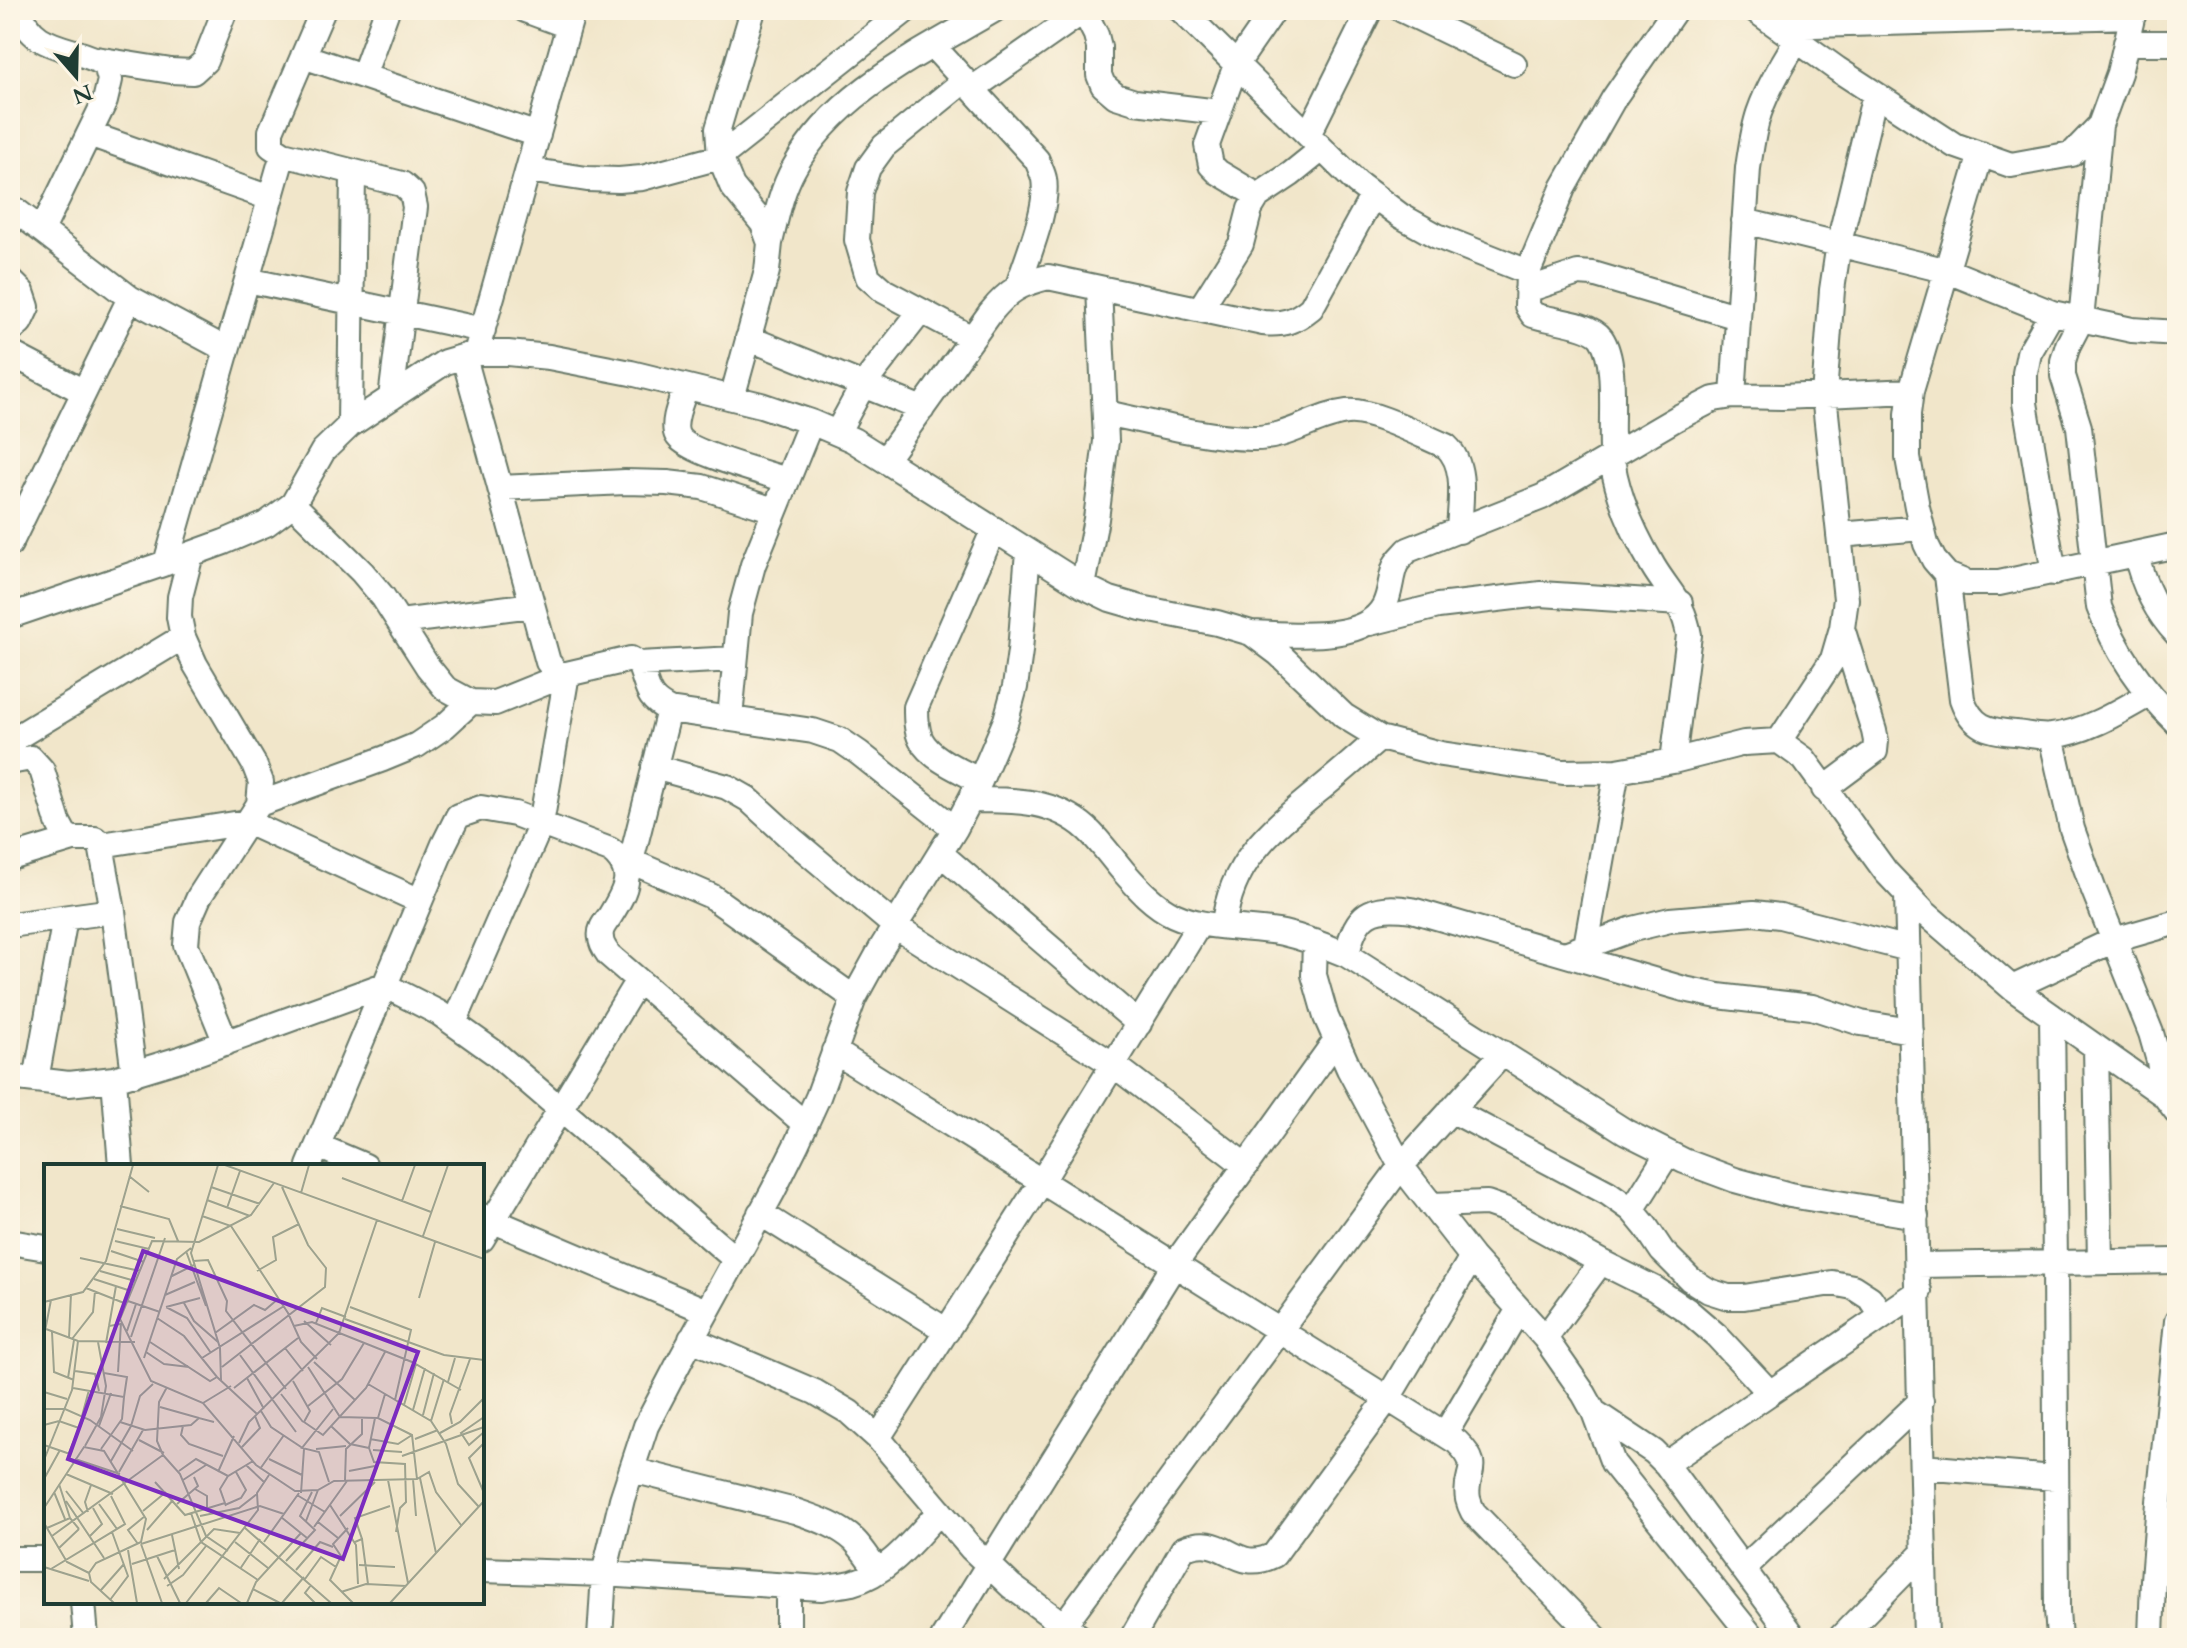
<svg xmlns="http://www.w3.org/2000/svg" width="2187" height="1648" viewBox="0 0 2187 1648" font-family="Cardo,serif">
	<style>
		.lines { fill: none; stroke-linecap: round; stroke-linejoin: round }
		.minor-casing { stroke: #687868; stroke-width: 28 }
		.minor { stroke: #fff; stroke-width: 24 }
		.inset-road { fill: none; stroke: #9da28e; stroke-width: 2 }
		.view { fill: #7b2cbf; fill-opacity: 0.15; stroke: #7b2cbf; stroke-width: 4 }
		.inset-edge { fill: none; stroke: #1f3d34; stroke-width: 4 }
	</style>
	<rect width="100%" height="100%" fill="#fcf5e5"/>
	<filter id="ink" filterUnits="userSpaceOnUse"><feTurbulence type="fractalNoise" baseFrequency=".0125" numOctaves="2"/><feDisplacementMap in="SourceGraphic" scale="16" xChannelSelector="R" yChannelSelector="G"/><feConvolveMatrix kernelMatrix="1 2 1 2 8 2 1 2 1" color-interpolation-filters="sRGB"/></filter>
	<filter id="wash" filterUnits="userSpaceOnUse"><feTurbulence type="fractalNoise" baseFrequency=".006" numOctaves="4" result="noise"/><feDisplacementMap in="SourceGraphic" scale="32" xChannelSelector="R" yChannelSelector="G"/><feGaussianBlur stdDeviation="1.8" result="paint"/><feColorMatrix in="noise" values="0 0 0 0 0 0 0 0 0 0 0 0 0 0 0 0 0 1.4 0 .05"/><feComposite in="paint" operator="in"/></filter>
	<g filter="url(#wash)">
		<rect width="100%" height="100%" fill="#f1e6ca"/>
	</g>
	<g filter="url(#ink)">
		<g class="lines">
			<!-- minor casing -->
			<g class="minor-casing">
				<path id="minor" d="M20,10C31,53 75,45 106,65L110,80L105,101L42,230
					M323,10L271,131V146L283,154L402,184L412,193L415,207L391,398
					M525,10L568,26
					M1181,10L1357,183L1401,216L1437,236L1528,272
					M1402,10L1514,64
					M1755,10L1837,69L1954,145L2011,165L2072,154L2100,125L2119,73L2134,10
					M1084,11L1096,35L1099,47V75L1103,85L1116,96L1135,102L1219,112
					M1778,26L2133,16
					M2126,43H2177
					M933,46L1037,160C1039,166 1043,173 1044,179C1049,207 1027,258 1018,286
					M303,56L538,135
					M96,59L171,71L193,72L205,61L225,10
					M363,76L387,10
					M964,81L884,146L868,168L860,192L857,240L868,277L884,291L972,338
					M972,89L1085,10
					M2100,125L2081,320L2068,345L2063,361V376L2079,427L2099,607C2116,652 2142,689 2177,723
					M89,134L270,198
					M1308,135L1370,10
					M1981,154L1911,391L1908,414V458L1917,507L1926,544L1934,560L1947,575L1967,583H1999L2177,545
					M528,170L587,179L619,180L642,178L720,157L906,10
					M1258,196L1218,172L1211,165L1207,145L1236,65L1274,10
					M10,206L130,298L227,350
					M1744,221L1948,271L2052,313L2132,330L2177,333
					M770,243C776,218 781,191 794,168C835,92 923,52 994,10
					M10,280L22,292L27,307L20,322L10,331
					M247,280L483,330
					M1527,290L1578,273L1593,274L1738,317
					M1200,309L1241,244L1250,209L1258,196L1291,174L1322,149
					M2052,313L2029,353L2025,373V403L2054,573
					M748,338L922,409
					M10,353L84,392
					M476,353L573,10
					M464,357L548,662L556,672L567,674L631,659L639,664C649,687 644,697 669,710L813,731L840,740L859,753L955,829
					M686,387C682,400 671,422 677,435C685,452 766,473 787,480
					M1733,396L1748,168C1751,149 1753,131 1759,113C1768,87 1783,63 1797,40
					M732,398L767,271L770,243L763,224L732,186L720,157L718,129L753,10
					M1106,413C1154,423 1203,437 1252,438C1288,439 1314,416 1347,412C1371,409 1422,436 1446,446C1468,466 1460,503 1459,531
					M350,425L353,172
					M837,433L863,385L921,311
					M885,460L991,312C1009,290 1020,284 1048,277L1263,323C1284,325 1295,321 1311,308L1373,195
					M500,488L625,482L667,483L702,487L774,510
					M293,504L362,572L383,597L428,667L445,688L471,702L495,703L567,674
					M1839,535L1922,528
					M10,544L130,298
					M191,554L180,597L179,617L183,637L195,664L254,764L261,782L259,804L199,897L188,922L186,945L226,1043
					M2136,554C2143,585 2155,611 2177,634
					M166,563L283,154
					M1947,575L1962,699C1972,727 1987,731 2015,733C2027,734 2041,738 2052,736C2087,732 2120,711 2150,694
					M1083,586L1096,519L1106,441L1099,288
					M10,616L166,563L224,542L266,524L293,504L323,451L350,425L445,362L476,353H508L549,357L631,373L761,405L811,422L853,440L1083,586L1110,599L1141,608L1217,623L1251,633L1279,654L1344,716L1380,738L1441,754L1563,772L1617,771L1673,761L1744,743L1779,741L1804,759L1886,872L1924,912L2012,988L2164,1095L2177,1112
					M400,622L532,605
					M1370,623L1438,606L1541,594L1680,603
					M1251,633C1289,634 1364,644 1384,606C1391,593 1390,577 1396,564C1399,559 1405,554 1408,550L1542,497L1677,418L1714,399L1733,396L1782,397L1911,391
					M639,664L735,659
					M730,718L740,613L753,565L811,422
					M2051,736L2072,829L2093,888L2151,1033L2159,1061L2164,1095
					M17,737L183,637
					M1779,741L1833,659L1842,628L1846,599L1824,395L1832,290L1839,243L1875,94
					M1673,761L1689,635C1683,601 1669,593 1653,566C1637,539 1622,506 1615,476C1606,438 1621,367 1601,338C1590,323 1551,321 1533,315L1527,306L1528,272L1563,188L1614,98L1675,10
					M10,762L31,758L42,770L58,822L65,835L73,839H95L101,845L113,911L134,1074
					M654,767L727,787L748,799L794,841L895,926L1114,1065L1246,1166
					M980,781C962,771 931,759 921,740C916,730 916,718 916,707L994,529
					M1824,789L1875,751L1876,741L1874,731L1842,628
					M971,800C1013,800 1053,799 1087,829C1100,841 1111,857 1123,871C1138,888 1153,905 1174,915C1207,930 1248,926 1283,933C1305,938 1326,946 1347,955L1626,1132L1684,1161L1735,1180L1790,1195L1916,1216
					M259,804L383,759L417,745L445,726L471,702
					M101,845L247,822L420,901
					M940,853L1139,1024
					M10,858L73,839
					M630,861L711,896L854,998
					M628,873L669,710
					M1907,895L1926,1638
					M10,925L113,911
					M1224,925C1230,861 1273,828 1319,790C1340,773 1360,755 1380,738
					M1315,942L1314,975L1326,1017L1349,1069L1401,1166L1472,1257L1545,1338L1584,1394L1594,1412L1613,1463L1753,1638
					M1586,946L1617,771
					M1565,954L1633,929L1670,920L1754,913L1780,916L1909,949
					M1347,955C1355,913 1371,904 1412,910L1684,989L1718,996L1812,1007L1861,1023L1911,1031
					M2012,988L2114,940L2177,922
					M2052,1016L2055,1263L2057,1610L2059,1638
					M454,1023L541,824L567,674
					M2096,1047L2100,1262
					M834,1051L1457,1442C1485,1469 1463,1472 1468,1499C1469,1503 1471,1508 1473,1512L1596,1638
					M10,1077L69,1084L114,1079L183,1058L384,985L439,1013L495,1053L734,1258
					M114,1079L121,1166
					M36,1080L65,918
					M1451,1110L1608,1193L1632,1210L1646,1227L1662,1251L1690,1279L1709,1291L1728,1297H1744L1832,1283L1853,1287L1870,1298L1882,1316
					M318,1146L365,1166
					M309,1166L444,844L458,816L481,808L515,814L610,850C637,871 626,890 610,916C605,923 599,929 601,938C601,944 606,951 609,955L805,1124
					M1431,1205L1487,1203L1507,1210L1601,1262L1655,1289L1688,1311L1716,1335L1770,1393
					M1632,1210L1668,1153
					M760,1213L947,1331
					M482,1216L706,1311
					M482,1239L638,980
					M10,1242L46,1248
					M1918,1265L2177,1261
					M1545,1338L1601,1262
					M691,1339L815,1392L849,1412L878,1438L971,1548L1011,1586L1081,1638
					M1594,1412L1654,1452L1666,1464L1794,1638
					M1445,1434L1519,1309
					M878,1438L1042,1181L1200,923
					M1666,1464L1919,1291
					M1922,1467L2055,1478
					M632,1470L795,1511C815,1518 838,1525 854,1540C863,1549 870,1561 878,1571
					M10,1559H46
					M1743,1569L1921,1401
					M482,1570L604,1574L821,1588C831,1586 842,1585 852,1583C889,1573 915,1538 940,1511
					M83,1602L86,1638
					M1063,1626L1401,1166L1503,1053
					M600,1638L604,1574L622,1499L646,1426L682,1357L773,1191L796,1145L818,1097L854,998L882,947L955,829L980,781L1006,720L1015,687L1020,651L1028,551
					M788,1638V1586
					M943,1638L1175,1264L1336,1040
					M1132,1638L1183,1549C1226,1530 1233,1576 1274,1555L1388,1398L1472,1257
					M1840,1638L1924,1552
					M2151,1638L2153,1580L2159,1502L2177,1321"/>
			</g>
			<!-- minor -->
			<use href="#minor" class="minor"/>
		</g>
	</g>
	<!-- overview -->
	<g transform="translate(44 1164)">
		<rect width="440" height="440" fill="#f1e6ca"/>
		<path class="inset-road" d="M174,1L147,89L176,184L177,216M181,1L440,95M85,12L105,28M298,14L387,48M230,19L207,51L155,78L108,77L76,155L107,217L159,239L212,301L251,327L274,326L290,317L373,315L385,308L392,328L417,361M167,23L216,40M257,29L265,1M163,36L206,52M358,37L371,1M76,42L125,55L134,77M183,44L196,7M158,52L187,62L244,149L257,178L273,195M73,65L111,74M379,72L404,1M71,77L105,85M67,87L100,98M142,87L162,142M36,94L96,107M149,97L164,96L183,137L182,147L242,225M56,107L91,117M213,107L232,96L229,73L255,60M128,112L150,101M50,115L87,127M42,124L80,139M121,131L151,118M375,134L391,78M81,136L116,148M0,138L39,128L62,97L89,1M140,139L150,157L174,178M122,143L143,154L167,189M122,143L156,134M306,143L367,166L351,236M113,154L140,172L173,213L213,250M301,155L400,191L440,196M260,157L287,181M272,159L278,144L302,153M65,162L72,122M250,162L268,158L368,198L417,226M2,165L34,177L91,178M1,167L7,136M83,167L92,140M8,168L10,208L30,216M171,169L210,141L221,146L234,135M87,173L121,74M25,174L27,130M28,175L49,148L51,127M106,178L166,217L173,213M62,179L65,162L76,160M241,184L259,207M102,188L120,200L145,203M196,191L252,268M100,194L133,95L147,84M158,194L240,142M270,198L311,236M178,203L281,123L282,104L264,81L238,23M264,203L296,253L334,254L368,271L373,315M31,207L51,210L55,227M74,208L77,159M60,209L83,213L80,233M24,214L30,176M203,214L220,245M249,217L266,247L260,258L279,271L322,224L341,188M404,218L411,194M324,220L387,257L402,280L414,320L435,343M29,224L80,233L78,255L57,285M190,224L254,174M0,228L23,235M237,230L259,258M159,239L187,222M360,241L372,200M264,242L298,215L320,179M116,243L155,254M0,245H21L46,256L89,287M369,246L381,204M217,247L227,263L260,285L257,329M379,251L390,209M38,252L45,226M440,253L417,269L425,281L440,268M331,254L325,284L330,298L361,300L362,338L356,344L352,368M334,254L341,230M387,257L400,215M76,258L101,266L147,261L155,254L170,258M408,260L406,250L426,195M0,261L15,257L35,264M55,262L67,229M139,262L137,271L145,280L179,292M287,262L306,280L325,284M396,269L416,258L440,234M326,275L354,280L368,271M371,275L394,266M95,276L120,289M195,279L205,258L295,169L333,56M440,279L425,294L440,329M0,281L26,290M41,282L57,253L62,222L54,178M198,283L216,264L211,252M272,285L302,282M329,286L358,288M25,289L40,253M119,291L136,310L162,372L184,387M358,292L440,263M31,295L76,310M225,295L258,311M0,296L28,226L34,177M67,297L87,262L96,232L109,220M202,301L220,318M216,305L240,271M135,307L152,295L184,312L209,297M305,307L331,302M75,308L99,266M174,308L190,272M22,310L69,330M376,314L392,389M0,315L16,286M369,315L372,352M139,316L162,301M301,316L302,285L318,270V253M344,316L364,419M111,318L141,351L181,339M285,318L275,288L258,284L289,245M15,320L26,354M151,325L163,332V344M22,327L40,350M10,328L21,355M253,331L281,348M22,337L60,394M55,340L73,365M133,340L154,322L150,313M181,341L197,334L202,326L192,308M286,341L312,381L314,420M182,342L176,325L184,312M0,344L40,283L60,287L102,355L97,378L52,399L45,409L47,418L70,439M99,347L122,328M44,348L41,338L47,321M147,349L157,378L214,416M156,352L195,344L213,330M296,352L331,318M237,353L263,374M262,357L274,326M274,358L294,374M0,359L23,398L45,409M270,363L303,317M3,364L26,354L35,365M201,364L287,439M304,364L289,380L297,392L286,416L309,439M103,366L129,336M128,371L135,405M8,372L119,291L113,277L115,238L123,223M46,372L58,360L49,344M318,375L324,420M191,378L224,404M220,378L255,329M311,378L318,375L311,354L346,342M94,380L84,366L101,352M97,380L216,342L240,350M97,380L118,439M15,384L35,365M84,386L93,439M113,392L136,439M242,397L271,366L256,352L268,328M88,400L131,386M315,401L351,403M0,403L45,417M7,405L81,360L67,332M196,405L216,375M252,406L276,378L289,383M120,415L170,365L196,369M261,415L277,393L292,403M267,421L261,429L271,439M123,422L139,411L162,382M209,425L236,439M57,426L80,400M297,428L322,420L362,422M66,436L84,412L68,368M142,439L214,346L213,329L225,311M162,439L175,424L197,439M203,439L212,418L257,369M238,439L260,413M346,439L440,337"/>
		<path class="view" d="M99,87L374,188L299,395L24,295Z"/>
		<rect width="440" height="440" class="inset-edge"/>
	</g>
	<!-- margin -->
	<rect width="2187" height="1648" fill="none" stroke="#fcf5e5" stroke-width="40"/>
	<!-- north arrow -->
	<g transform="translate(76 76) rotate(160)" stroke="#fcf5e5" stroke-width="6" paint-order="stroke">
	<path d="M0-6L14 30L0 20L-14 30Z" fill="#1f3d34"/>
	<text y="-12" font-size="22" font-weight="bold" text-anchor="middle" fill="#1f3d34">N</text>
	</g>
</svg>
